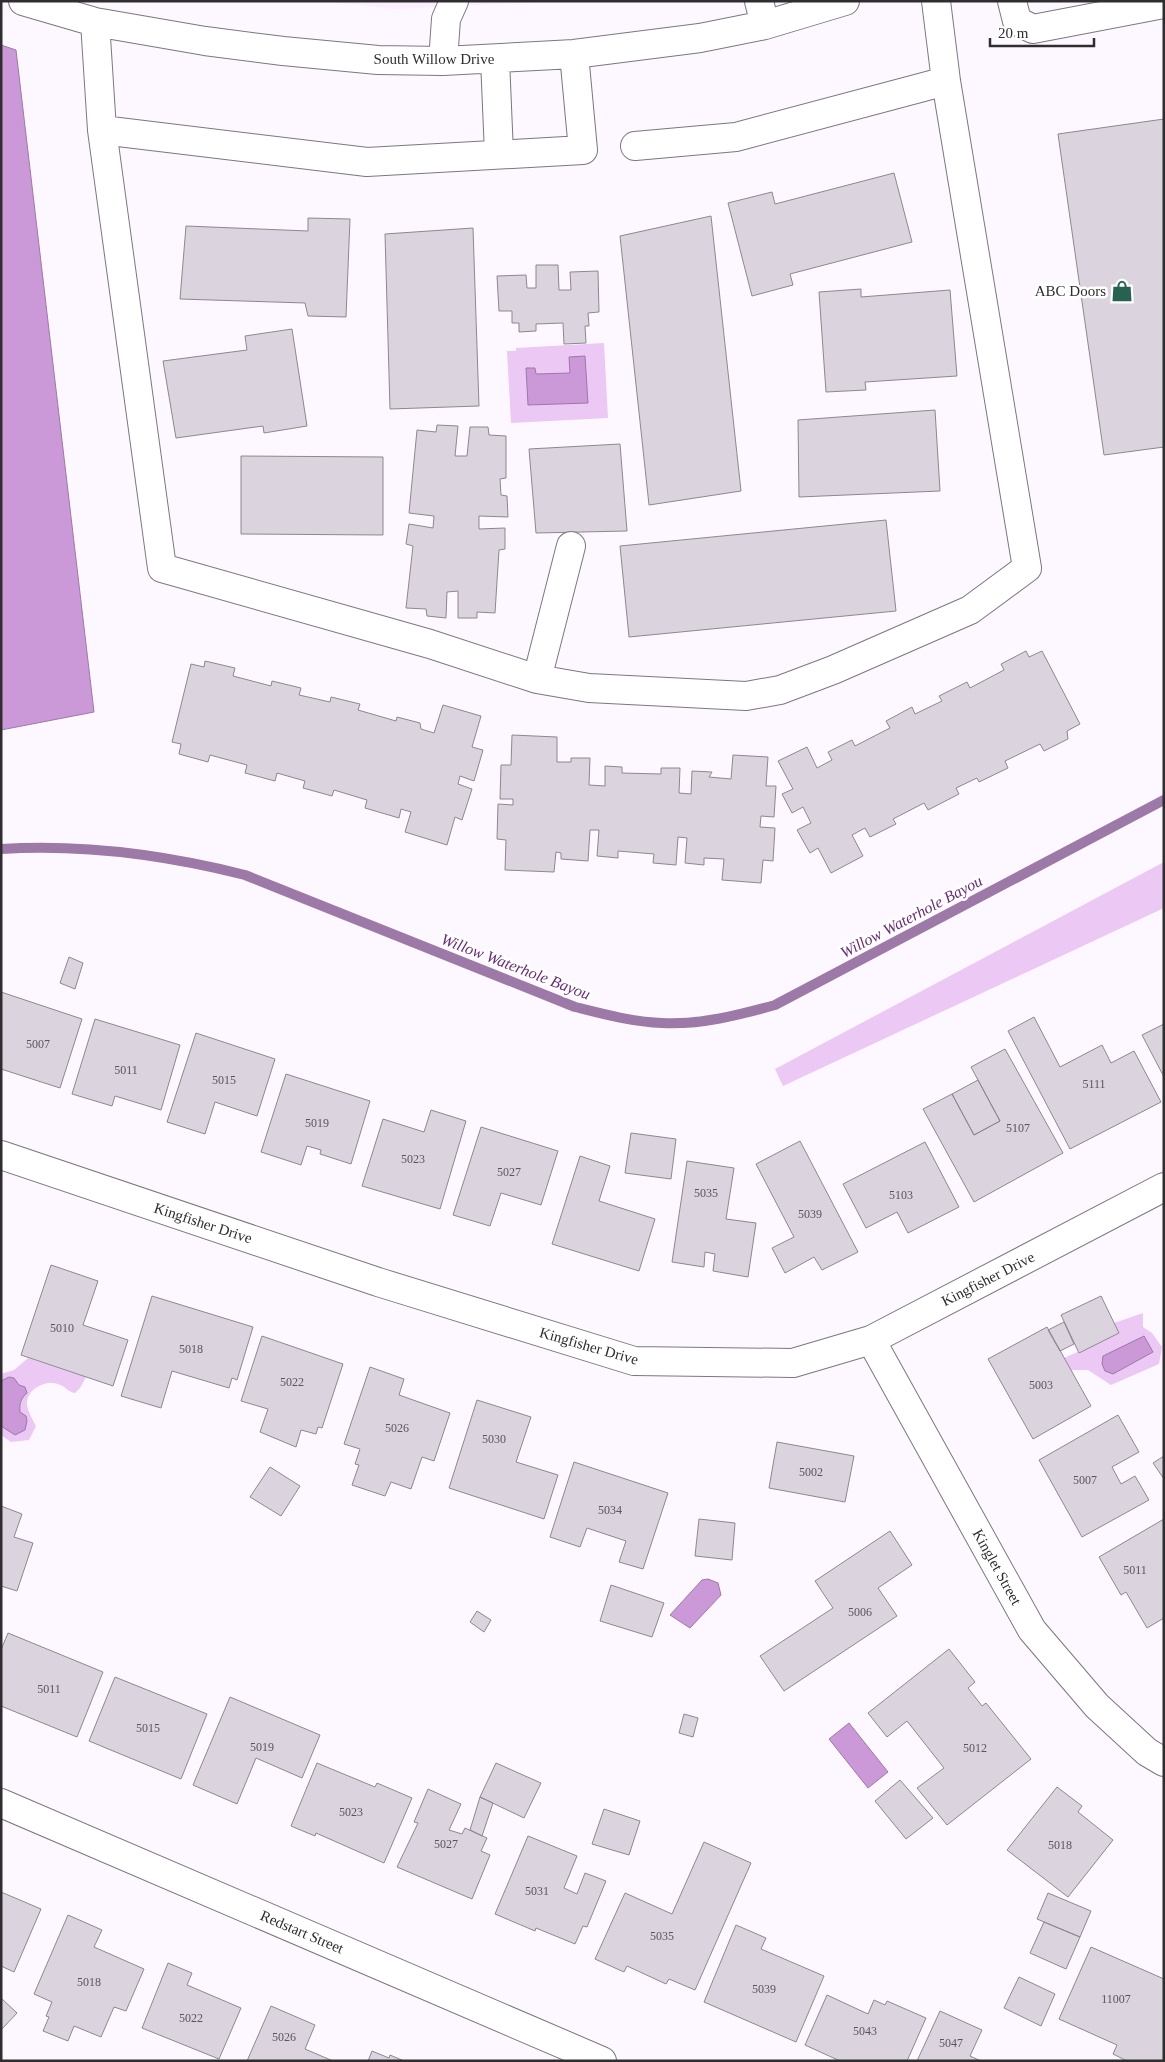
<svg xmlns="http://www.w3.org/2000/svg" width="1165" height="2062" viewBox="0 0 1165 2062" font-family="Georgia,serif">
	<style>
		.built { fill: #fbeeff }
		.green { fill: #ecc8f5 }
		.water { fill: #cb99d8; stroke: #9c79a6 }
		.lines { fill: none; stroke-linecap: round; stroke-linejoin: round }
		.stream { stroke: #9c79a6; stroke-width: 10 }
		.building { fill: #dbd3dd; stroke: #8e8790 }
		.minor-casing { stroke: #7d767f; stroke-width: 30 }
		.minor { stroke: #fff; stroke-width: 28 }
		.labels { text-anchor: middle; stroke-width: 5; stroke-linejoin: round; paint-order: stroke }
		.number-label { font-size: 12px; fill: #5b565c }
		.street-label { font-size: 15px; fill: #302d31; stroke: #fff }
		.poi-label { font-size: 15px; fill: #302d31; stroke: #fff; text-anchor: end }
		.water-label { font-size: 16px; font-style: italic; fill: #692d78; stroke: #fff }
	</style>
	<rect width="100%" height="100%" fill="#fdf8ff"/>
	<!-- built -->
	<path class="built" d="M325,1H553L393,9Z"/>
	<!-- green -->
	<path class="green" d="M604,343L608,418L511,423L507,351H516V348Z
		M1164,862V908L783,1086L775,1069Z
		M1143,1313V1327L1152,1333L1162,1347L1159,1364L1111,1385L1088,1370H1071L1064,1358L1119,1333L1114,1323Z
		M28,1358L86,1377L80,1388L75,1393C68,1392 65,1386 58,1384C45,1380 26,1389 27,1405C28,1412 33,1420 36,1426L29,1440L11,1442L1,1435V1374L14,1370Z"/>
	<!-- water -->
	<path class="water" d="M1,45L16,50L94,712L1,730Z
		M585,356L588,403L528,405L526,368H535L536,374L570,373L569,357Z
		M1144,1336L1153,1352L1113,1374L1105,1371L1102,1364L1103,1356Z
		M9,1377L14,1378L19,1385L25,1387L27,1393C21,1398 19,1404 20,1412L26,1416L27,1421L25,1430L15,1435L1,1426V1381Z
		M708,1579L718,1583L721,1595L690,1628L670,1615L702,1580Z
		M849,1723L888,1772L868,1788L829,1739Z"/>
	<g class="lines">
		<!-- stream -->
		<path class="stream" d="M1,849C83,844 166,855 245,875L575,1007C603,1014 633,1022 662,1023C701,1025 739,1015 775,1005L1164,800"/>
	</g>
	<!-- building -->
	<path class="building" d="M1164,119V447L1104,455L1058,134Z
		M894,173L912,242L790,274L793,285L752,296L728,203L772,192L775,204Z
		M711,216L741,491L649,505L620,236Z
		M308,218L350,219L346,317L308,316L305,303L180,299L186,226L308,231Z
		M473,228L479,406L390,409L385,234Z
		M536,265H558L559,290H571L570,272L598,271L599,312L588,313L589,326H585L586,343L564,344L563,323L536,324V331L519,332V323H512V311H499L497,276L526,275L527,288H536Z
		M861,289V297L950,290L957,376L865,382L866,390L826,392L819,292Z
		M292,329L307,426L264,433L263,426L176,438L163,361L247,350L245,336Z
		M935,410L940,491L799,497L798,420Z
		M437,425L458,426L455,456H467L470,427H488L489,435L506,436V478L500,479L501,495L507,496L508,517L479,516V529L505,528V549L499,550L495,613L477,612V618H458V591L447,592L446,618L427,616L426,609L406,608L413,546L406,544L409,524L433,528L434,516L409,513L417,430L436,432Z
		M620,444L627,531L536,533L529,449Z
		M241,456L383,457V535L241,534Z
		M886,520L896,611L629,637L620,546Z
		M1026,651L1029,657L1042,651L1080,724L1067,731L1068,739L1044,751L1040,744L1005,761L1008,768L979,782L977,778L956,788L959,794L928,810L924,803L893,819L896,824L870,837L865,828L852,835L863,856L831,873L818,848L810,853L797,830L811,823L803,807L792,813L782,794L793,789L778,761L807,747L817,768L832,760L828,752L852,740L855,746L890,728L886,721L912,707L915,714L942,701L939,696L967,682L970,688L1004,670L1001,664Z
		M205,661L235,668L233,676L271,686L272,681L301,688L299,695L330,702L331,697L360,704L358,710L396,721L397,717L420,723L421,729L434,733L443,705L481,716L472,747L483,750L474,781L460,776L458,784L472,789L462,820L455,817L447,845L405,832L411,812L401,809L399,818L365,808L367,800L334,790L332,796L303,788L305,781L277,773L275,781L245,773L247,765L210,755L208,762L179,754L181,744L172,742L191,664L204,667Z
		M512,735L557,737V762H571V758H590L589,785L605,786V766L622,767V773L661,774V768H680L679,793L691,794L692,771L712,772L709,777L731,779L733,755L768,757L766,786H776L774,817L761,816L760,827L775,828L773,861L763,860L761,883L722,880L724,859L704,858V865L685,863L687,838L678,837L676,865L653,863L654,854L618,851V858L597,856L599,830H590L588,861L561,859V853L556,852L554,872L505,870L506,840L497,839L498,804L513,805V799H500L501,765H511Z
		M69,957L83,963L75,989L60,983Z
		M1,992L82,1019L60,1088L1,1069Z
		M1034,1017L1060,1067L1102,1045L1111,1063L1134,1051L1161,1102L1070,1149L1008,1031Z
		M95,1019L180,1045L161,1110L115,1096L112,1106L72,1094Z
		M1164,1024V1077L1142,1035Z
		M196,1033L275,1059L257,1116L215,1102L205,1134L167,1122Z
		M1005,1049L1063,1153L974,1202L923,1109L952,1094L974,1135L1000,1121L971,1067Z
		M286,1074L370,1101L351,1164L320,1154L321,1150L307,1146L301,1165L261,1152Z
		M978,1080L1000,1121L974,1135L952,1094Z
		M431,1110L466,1121L440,1209L362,1186L383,1119L424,1132Z
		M481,1127L558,1151L541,1205L501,1193L490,1226L453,1215Z
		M631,1133L676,1139L671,1179L625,1173Z
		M800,1141L858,1252L822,1270L814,1257L785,1273L772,1248L794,1237L756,1164Z
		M925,1142L959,1207L908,1233L897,1212L866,1228L843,1184Z
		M580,1156L610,1166L599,1201L655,1219L639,1271L552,1244Z
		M687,1161L734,1168L726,1219L756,1223L748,1277L713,1271L715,1254L705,1252L704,1267L672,1262Z
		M51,1265L98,1281L83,1325L128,1340L113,1386L21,1355Z
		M152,1296L253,1327L237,1380L232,1378L229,1388L172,1371L161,1408L121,1396Z
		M1101,1296L1119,1333L1079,1353L1061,1315Z
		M1064,1322L1074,1344L1060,1351L1048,1330Z
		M1047,1327L1091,1406L1033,1439L988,1359Z
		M262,1336L343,1364L322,1428L318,1427L316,1434L301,1430L296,1447L260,1432L268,1409L241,1401Z
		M370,1367L404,1379L399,1395L450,1413L434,1461L422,1457L411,1489L391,1482L385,1496L352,1485L359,1465L355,1464L360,1449L344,1444Z
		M477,1400L531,1417L516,1462L558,1475L544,1519L449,1488Z
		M1118,1415L1139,1452L1112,1467L1121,1484L1135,1476L1149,1500L1082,1537L1039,1460Z
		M777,1442L854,1456L845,1502L769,1488Z
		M1164,1456V1479L1153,1463Z
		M574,1462L668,1493L643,1569L619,1562L626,1541L587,1528L580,1547L550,1537Z
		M270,1467L300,1486L281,1516L250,1497Z
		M1,1506L22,1514L14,1537L33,1543L17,1591L1,1586Z
		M699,1519L735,1523L732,1560L695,1556Z
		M1164,1519V1618L1147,1628L1126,1592L1121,1595L1099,1557Z
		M890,1531L912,1565L878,1588L897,1616L784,1691L760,1656L833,1608L815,1581Z
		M611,1585L664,1603L652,1637L600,1621Z
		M477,1611L491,1620L484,1632L470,1622Z
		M8,1633L103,1672L77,1737L1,1706V1650Z
		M949,1649L975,1682L968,1688L982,1706L986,1703L1031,1759L947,1825L917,1788L944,1768L907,1721L887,1737L868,1713Z
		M115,1677L207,1714L181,1779L89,1741Z
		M230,1697L320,1735L302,1778L256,1758L237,1804L193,1785Z
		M684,1714L698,1718L693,1737L679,1733Z
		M317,1763L375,1787L377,1783L412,1798L384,1863L316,1833L315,1836L291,1826Z
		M496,1763L541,1783L524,1818L480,1797Z
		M900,1780L933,1818L906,1839L875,1801Z
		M1057,1787L1082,1806L1078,1812L1113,1840L1068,1897L1007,1850Z
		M428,1789L461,1804L449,1830L462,1834L465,1828L487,1838L481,1851L490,1855L472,1899L397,1867L418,1823L414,1822Z
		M480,1797L493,1803L482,1836L470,1830Z
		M604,1809L640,1821L629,1855L592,1844Z
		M528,1836L577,1856L564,1888L577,1894L585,1873L606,1881L587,1927L583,1926L575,1944L536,1928L535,1931L495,1914Z
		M704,1842L751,1863L695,1990L669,1979L666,1984L627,1966L624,1972L595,1959L625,1893L672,1914Z
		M1,1892L41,1909L14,1972L1,1966Z
		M1048,1893L1091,1911L1080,1937L1037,1919Z
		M68,1915L102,1930L94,1947L144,1969L126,2011L114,2007L101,2037L74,2026L68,2041L43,2031L49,2017L46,2016L52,2002L34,1994Z
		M1044,1922L1080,1937L1066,1969L1030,1953Z
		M736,1925L766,1938L761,1949L824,1976L796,2042L704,2002Z
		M1091,1947L1164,1979V2061H1127L1113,2054L1117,2045L1059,2019Z
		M168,1963L192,1973L187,1985L241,2008L219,2059L142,2028Z
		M1019,1977L1055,1994L1041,2026L1004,2008Z
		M827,1995L868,2014L874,2000L885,2005L887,2001L926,2018L907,2061H840L805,2045Z
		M1,1998L17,2013L1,2030Z
		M271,2006L315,2025L305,2049L333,2061H247Z
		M940,2011L982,2030L970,2056L981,2061H917Z
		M372,2051L389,2058L390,2055L404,2061H368Z"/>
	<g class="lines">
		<!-- minor casing -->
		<g class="minor-casing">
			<path id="minor" d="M23,1L95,22L205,41L283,51L378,60L443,61L574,54L700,38L765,25L845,1
				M759,1L765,25
				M1012,1L1017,21L1033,29L1164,4
				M95,22L102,130L162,568L430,644L537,679L589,688L746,696L780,690L833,670L970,610L1027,568L946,81L936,1
				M495,59L499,154
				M443,61L446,19L454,1
				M102,130L367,162L583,150L574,54
				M635,146L736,137L946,81
				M537,679L571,546
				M1,1155L378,1282L634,1361L793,1363L871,1340L1164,1187
				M871,1340L1032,1630L1097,1706L1147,1752L1164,1762
				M1,1803L602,2061"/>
		</g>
		<!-- minor -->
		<use href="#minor" class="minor"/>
	</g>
	<!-- icons -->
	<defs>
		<g id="shop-bare" transform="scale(1.725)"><path d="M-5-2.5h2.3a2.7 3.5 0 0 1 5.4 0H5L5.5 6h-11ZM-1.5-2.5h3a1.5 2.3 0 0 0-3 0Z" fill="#256350" stroke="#fff" stroke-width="2.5" paint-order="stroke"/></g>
	</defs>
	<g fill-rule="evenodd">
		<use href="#shop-bare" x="1122" y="291"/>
	</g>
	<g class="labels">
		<!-- number labels -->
		<g class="number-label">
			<text x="38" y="1048">5007</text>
			<text x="126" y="1074">5011</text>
			<text x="224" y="1084">5015</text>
			<text x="1094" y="1088">5111</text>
			<text x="317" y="1127">5019</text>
			<text x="1018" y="1132">5107</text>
			<text x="413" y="1163">5023</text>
			<text x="509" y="1176">5027</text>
			<text x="706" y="1197">5035</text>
			<text x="901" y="1199">5103</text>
			<text x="810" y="1218">5039</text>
			<text x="62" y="1332">5010</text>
			<text x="191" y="1353">5018</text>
			<text x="292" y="1386">5022</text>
			<text x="1041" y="1389">5003</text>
			<text x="397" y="1432">5026</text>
			<text x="494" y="1443">5030</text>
			<text x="811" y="1476">5002</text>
			<text x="1085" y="1484">5007</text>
			<text x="610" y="1514">5034</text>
			<text x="1135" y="1574">5011</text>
			<text x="860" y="1616">5006</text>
			<text x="49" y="1693">5011</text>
			<text x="148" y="1732">5015</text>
			<text x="262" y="1751">5019</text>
			<text x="975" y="1752">5012</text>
			<text x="351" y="1816">5023</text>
			<text x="446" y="1848">5027</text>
			<text x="1060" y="1849">5018</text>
			<text x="537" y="1895">5031</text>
			<text x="662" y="1940">5035</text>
			<text x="89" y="1986">5018</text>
			<text x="764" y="1993">5039</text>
			<text x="1116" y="2003">11007</text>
			<text x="191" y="2022">5022</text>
			<text x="865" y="2035">5043</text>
			<text x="284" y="2041">5026</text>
			<text x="951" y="2047">5047</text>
		</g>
		<!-- street labels -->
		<g class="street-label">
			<text x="434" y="64">South Willow Drive</text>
			<text transform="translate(203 1223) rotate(18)" y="5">Kingfisher Drive</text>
			<text transform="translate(988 1279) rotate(-27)" y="5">Kingfisher Drive</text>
			<text transform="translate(589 1346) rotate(16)" y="5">Kingfisher Drive</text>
			<text transform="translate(997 1567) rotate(61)" y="5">Kinglet Street</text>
			<text transform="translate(302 1932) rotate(23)" y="5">Redstart Street</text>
		</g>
		<!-- poi labels -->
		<g class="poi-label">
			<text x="1106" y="296">ABC Doors</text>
		</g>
		<!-- water labels -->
		<g class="water-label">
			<text transform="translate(911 916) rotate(-28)" y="6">Willow Waterhole Bayou</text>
			<text transform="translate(516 966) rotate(21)" y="6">Willow Waterhole Bayou</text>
		</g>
	</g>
	<!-- border -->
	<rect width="1165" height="2062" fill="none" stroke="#302d31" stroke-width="5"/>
	<!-- scale -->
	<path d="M990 38v8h104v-8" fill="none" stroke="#302d31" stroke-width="2.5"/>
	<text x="998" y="38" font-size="15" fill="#302d31" stroke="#ffffff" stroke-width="4" paint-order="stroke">20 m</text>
</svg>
